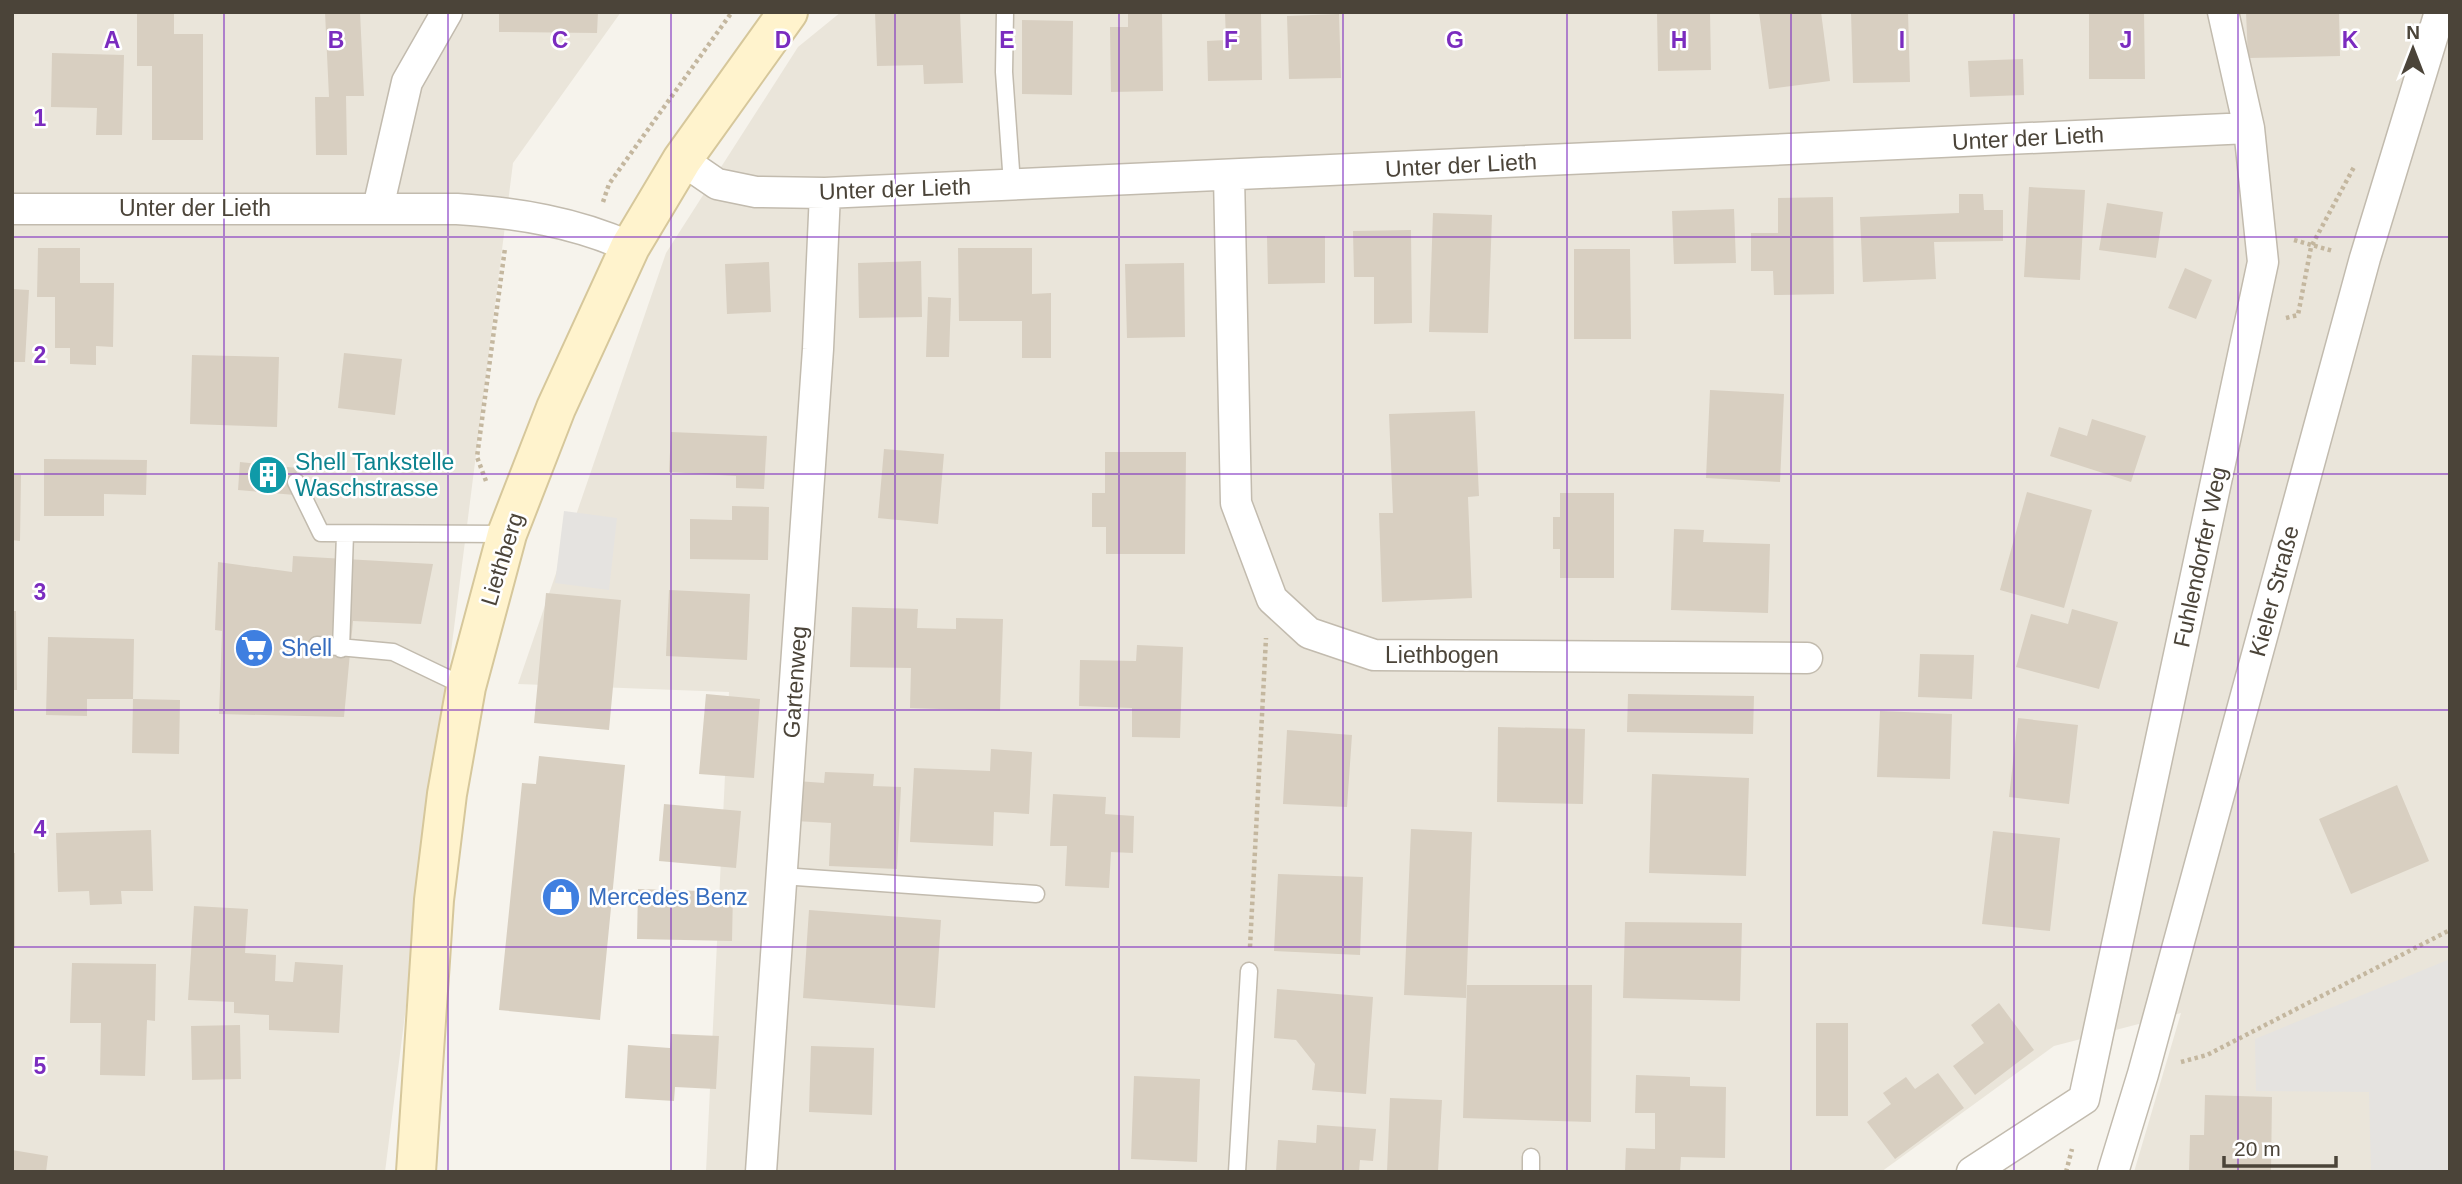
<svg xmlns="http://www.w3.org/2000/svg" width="2462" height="1184" viewBox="0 0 2462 1184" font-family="Arial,sans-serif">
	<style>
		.residential { fill: #eae5da }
		.parking { fill: #e5e3e0 }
		.building { fill: #d8cfc1 }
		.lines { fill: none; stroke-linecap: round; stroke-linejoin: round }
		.lane-casing { stroke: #c2bbae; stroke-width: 19 }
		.street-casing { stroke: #c2bbae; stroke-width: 33 }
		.secondary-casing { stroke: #d6c79b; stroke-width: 42 }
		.path { stroke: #c4b79f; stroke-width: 4.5; stroke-dasharray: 3.5 3.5; stroke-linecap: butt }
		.lane { stroke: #fff; stroke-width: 16 }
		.street { stroke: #fff; stroke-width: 30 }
		.secondary { stroke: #fff3cd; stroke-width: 38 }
		.grid { fill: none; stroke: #7b2cbf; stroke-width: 2; stroke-opacity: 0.55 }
		.labels { text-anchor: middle; stroke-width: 5; stroke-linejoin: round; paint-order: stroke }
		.street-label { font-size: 23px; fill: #4b4439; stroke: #fff }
		.culture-label { font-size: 23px; fill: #0d838f; stroke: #fff; text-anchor: start }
		.shop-label { font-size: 23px; fill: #366cbe; stroke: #fff; text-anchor: start }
		.grid-label { font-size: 23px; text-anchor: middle; font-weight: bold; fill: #7b2cbf; stroke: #fff; stroke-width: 5; stroke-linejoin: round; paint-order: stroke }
	</style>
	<rect width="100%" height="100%" fill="#f6f3ec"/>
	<!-- residential -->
	<path class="residential" d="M12,12H621L513,163L385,1172H12Z
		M841,12H2450V1172H2134L2181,1013L2054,1046L1881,1172H706L729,692L518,684L666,253L798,47Z"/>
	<!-- parking -->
	<path class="parking" d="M564,511L617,518L609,590L555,583Z
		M2450,959V1172H2371L2369,1092L2256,1091L2255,1039Z"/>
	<!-- building -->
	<path class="building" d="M325,12H360L364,96H346L347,155H316L315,97H329Z
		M499,12H598L597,33L499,32Z
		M875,12H960L963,83L924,84L923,65L877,66Z
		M1128,12H1162L1163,91L1111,92L1110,27H1128Z
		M1225,12H1261L1262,80L1208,81L1207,41L1226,40Z
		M1657,12H1710L1711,70L1658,71Z
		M1759,12H1821L1830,81L1769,89Z
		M1851,12H1908L1910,82L1853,83Z
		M2089,12H2144L2145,79H2089Z
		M2246,12H2339L2340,56L2248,58Z
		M137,14H174V34H203V140H152V66H137Z
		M1339,14L1341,78L1289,79L1287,16Z
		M1022,20L1073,21L1072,95L1022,94Z
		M52,53L124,55L122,135H96L97,108L51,107Z
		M2023,59L2024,95L1970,97L1968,61Z
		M2029,187L2085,190L2080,280L2024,277Z
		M1959,194H1983L1984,210H2003V241L1934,242L1936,279L1863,282L1860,217L1959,213Z
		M1833,197L1834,294L1774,295L1773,271H1751V233H1778V198Z
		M2107,203L2163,212L2156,258L2099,250Z
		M1734,209L1736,263L1674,264L1672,211Z
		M1433,213L1492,215L1488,333L1429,332Z
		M1411,230L1412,323L1374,324V277H1354L1353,231Z
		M1267,236H1325V283L1268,284Z
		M38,248H80V283H114L113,347L96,346V365L70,364V348H55V297H37Z
		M958,248H1032V294L1051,293V358H1022V321H959Z
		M1574,249H1630L1631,339H1574Z
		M921,261L922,317L859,318L858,263Z
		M769,262L771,312L727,314L725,264Z
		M1184,263L1185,337L1127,338L1125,264Z
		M2185,268L2212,280L2196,319L2168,308Z
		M12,289L29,290L25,362H12Z
		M928,297L951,298L949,357H926Z
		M344,353L402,359L395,415L338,408Z
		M192,355L279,357L277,427L190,424Z
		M1710,390L1784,394L1780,482L1706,478Z
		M1475,411L1479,496L1468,497L1472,598L1382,602L1379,513H1393L1389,414Z
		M2092,419L2146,436L2131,482L2050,456L2059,427L2087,436Z
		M671,432L767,436L764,489L736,488V476L669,472Z
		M884,449L944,454L938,524L878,518Z
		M1105,452H1186L1185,554H1106V527H1092V493H1105Z
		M44,459L147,460L146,495L104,494V516H44Z
		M240,462L297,468L295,495L238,490Z
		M12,475H21L20,541L12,540Z
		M2027,492L2092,510L2064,608L2000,590Z
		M1560,493H1614V578H1560V549H1553V517H1560Z
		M732,506L769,507L768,560L690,559V519L732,520Z
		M1674,529L1704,530L1703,542L1770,544L1768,613L1671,610Z
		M293,556L433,564L421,624L353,621L344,717L219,714L222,631L215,630L218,562L292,572Z
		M669,590L750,594L747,660L666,656Z
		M546,593L621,600L609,730L534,723Z
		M852,607L918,609L917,628L956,629V618L1003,619L1000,711L910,708L911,668L850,667Z
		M2072,609L2118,622L2099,689L2016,667L2031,614L2068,624Z
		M12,611H16L17,690H12Z
		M48,637L134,639L133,699H87V716L46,715Z
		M1137,645L1183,647L1180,738L1132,737V708L1079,706L1080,660L1136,661Z
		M1920,654L1974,655L1972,699L1918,697Z
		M706,694L760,699L754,778L699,774Z
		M1628,694L1754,696L1753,734L1627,732Z
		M133,699L180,700L179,754L132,753Z
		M1880,711L1952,714L1950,779L1877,777Z
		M2018,718L2078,725L2069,804L2009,797Z
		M1498,727L1585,729L1583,804L1497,802Z
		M1287,730L1352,735L1347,807L1283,804Z
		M991,749L1032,752L1029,814L994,812L993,846L910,842L914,768L990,771Z
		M539,756L625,765L600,1020L499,1010L522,783L536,784Z
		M825,772L874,774L873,786L901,787L897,869L829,866L831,823L795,821L797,781L824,783Z
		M1652,774L1749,778L1746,876L1649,873Z
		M2397,785L2429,861L2351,894L2319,819Z
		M1053,794L1106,797L1105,814L1134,816L1133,853L1111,852L1109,888L1065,886L1067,846H1050Z
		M664,804L741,811L736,868L659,861Z
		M1411,829L1472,832L1466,998L1404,995Z
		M151,830L153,891H121L122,904L90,905L89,891L58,892L56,833Z
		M1993,831L2060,838L2050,931L1982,924Z
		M12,853H15V948H12Z
		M1278,874L1363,877L1360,955L1274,951Z
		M638,889L733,892L732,941L637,939Z
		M194,906L248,909L245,953L276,955L275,981L293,982L295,962L343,965L339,1033L269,1030V1015L234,1013V1002L188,1000Z
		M809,910L941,920L935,1008L803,998Z
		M1625,922L1742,923L1740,1001L1623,998Z
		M72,963L156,964L155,1021L147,1020L145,1076L100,1075L101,1023H70Z
		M1467,985H1592L1591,1122L1463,1118Z
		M1277,989L1373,997L1366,1094L1312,1090L1315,1064L1296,1040L1274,1038Z
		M1999,1003L2034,1050L1975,1095L1953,1066L1984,1043L1971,1025Z
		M1816,1023H1848V1116H1816Z
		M240,1025L241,1079L192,1080L191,1026Z
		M671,1034L719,1036L716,1089L675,1087L674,1101L625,1098L628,1045L670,1048Z
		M811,1046L874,1048L872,1115L809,1112Z
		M1938,1073L1964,1108L1895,1159L1867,1122L1891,1104L1883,1093L1906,1077L1915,1089Z
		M1636,1075L1690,1077V1086L1726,1087L1725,1158L1681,1157L1680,1172H1625L1626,1148L1655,1149V1113H1635Z
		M1134,1076L1200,1079L1197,1162L1131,1159Z
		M2205,1095L2272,1097L2271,1172H2189L2190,1135H2204Z
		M1390,1098L1442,1100L1438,1172H1387Z
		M1317,1125L1376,1129L1373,1161L1360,1160L1359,1172H1276L1278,1140L1316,1143Z
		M12,1150L48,1156L46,1172H12Z"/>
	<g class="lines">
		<!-- lane casing -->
		<g class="lane-casing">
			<path id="lane" d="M1005,12L1004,72L1012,184
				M296,482L321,533L507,534
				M317,645L393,652L466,687
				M341,649L345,534
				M782,876L1036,894
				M1531,1157V1172
				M1237,1172L1249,971"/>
		</g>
		<!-- street casing -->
		<g class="street-casing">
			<path id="street" d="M682,160L717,184L756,192L825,193L2249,128
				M1229,176L1236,503L1272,599L1309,633L1374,655L1807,658
				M378,208L407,82L447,12
				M12,209H457C517,213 575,222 630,247
				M761,1172L818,349L825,193
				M1972,1172L2084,1099L2263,262L2249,128L2223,12
				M2113,1172L2143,1074L2365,258L2440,12"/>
		</g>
		<!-- secondary casing -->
		<g class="secondary-casing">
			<path id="secondary" d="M416,1172L434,900L447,794L466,687L507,534L556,408L630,247L682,160L788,12"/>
		</g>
		<!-- path -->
		<path class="path" d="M603,202L609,184L732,12
			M2294,240L2333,251
			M2286,318L2298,315L2311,247L2354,167
			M486,481L477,457L505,248
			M1250,947L1266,638
			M2181,1062L2207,1055L2450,930
			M2066,1172L2072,1149"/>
		<!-- lane -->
		<use href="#lane" class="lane"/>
		<!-- street -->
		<use href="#street" class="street"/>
		<!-- secondary -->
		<use href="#secondary" class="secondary"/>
	</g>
	<!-- grid -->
	<path class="grid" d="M224,12V1172M448,12V1172M671,12V1172M895,12V1172M1119,12V1172M1343,12V1172M1567,12V1172M1791,12V1172M2014,12V1172M2238,12V1172M12,237H2450M12,474H2450M12,710H2450M12,947H2450"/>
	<!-- icons -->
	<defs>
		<g id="building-disc" transform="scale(2.0125)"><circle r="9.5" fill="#0f9aa8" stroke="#fff"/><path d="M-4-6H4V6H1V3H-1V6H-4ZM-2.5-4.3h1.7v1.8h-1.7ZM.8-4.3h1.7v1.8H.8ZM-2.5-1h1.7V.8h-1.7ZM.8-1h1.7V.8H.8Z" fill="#fff"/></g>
		<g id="supermarket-disc" transform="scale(2.0125)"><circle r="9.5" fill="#3f7fe0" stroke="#fff"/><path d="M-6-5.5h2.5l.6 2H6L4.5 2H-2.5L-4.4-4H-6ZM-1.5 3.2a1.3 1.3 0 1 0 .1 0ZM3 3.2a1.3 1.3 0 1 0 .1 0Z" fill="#fff"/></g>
		<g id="shop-disc" transform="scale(2.0125)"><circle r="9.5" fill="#3f7fe0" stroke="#fff"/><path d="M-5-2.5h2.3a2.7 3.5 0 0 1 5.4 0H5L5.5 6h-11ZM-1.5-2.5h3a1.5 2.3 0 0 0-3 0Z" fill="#fff"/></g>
	</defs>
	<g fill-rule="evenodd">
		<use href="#building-disc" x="268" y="475"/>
		<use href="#supermarket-disc" x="254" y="648"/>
		<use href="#shop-disc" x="561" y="897"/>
	</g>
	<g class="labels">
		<!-- street labels -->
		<g class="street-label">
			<text transform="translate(2028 138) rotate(-3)" y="8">Unter der Lieth</text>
			<text transform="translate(1461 165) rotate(-3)" y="8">Unter der Lieth</text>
			<text transform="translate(895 189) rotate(-2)" y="8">Unter der Lieth</text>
			<text x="195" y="216">Unter der Lieth</text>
			<text transform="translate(2200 557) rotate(-78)" y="8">Fuhlendorfer Weg</text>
			<text transform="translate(502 559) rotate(-73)" y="8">Liethberg</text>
			<text transform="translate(2274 591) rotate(-75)" y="8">Kieler Straße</text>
			<text x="1442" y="663">Liethbogen</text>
			<text transform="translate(795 682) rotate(-86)" y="8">Gartenweg</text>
		</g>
		<!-- culture labels -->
		<g class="culture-label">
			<text x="295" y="470">Shell Tankstelle<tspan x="295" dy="26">Waschstrasse</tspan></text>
		</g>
		<!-- shop labels -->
		<g class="shop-label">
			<text x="281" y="656">Shell</text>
			<text x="588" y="905">Mercedes Benz</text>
		</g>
	</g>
	<g class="grid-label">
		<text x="112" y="48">A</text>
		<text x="336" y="48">B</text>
		<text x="560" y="48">C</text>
		<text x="783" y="48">D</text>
		<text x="1007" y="48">E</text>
		<text x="1231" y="48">F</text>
		<text x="1455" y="48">G</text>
		<text x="1679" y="48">H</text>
		<text x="1902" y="48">I</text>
		<text x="2126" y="48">J</text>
		<text x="2350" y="48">K</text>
		<text x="40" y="126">1</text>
		<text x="40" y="363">2</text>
		<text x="40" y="600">3</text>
		<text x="40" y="837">4</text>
		<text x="40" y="1074">5</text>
	</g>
	<!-- border -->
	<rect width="2462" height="1184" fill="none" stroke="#4b4439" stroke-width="28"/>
	<!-- north arrow -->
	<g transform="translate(2413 49)" stroke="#ffffff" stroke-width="5" paint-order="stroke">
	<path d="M0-5L12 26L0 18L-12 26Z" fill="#4b4439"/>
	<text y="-10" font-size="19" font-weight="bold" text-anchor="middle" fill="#4b4439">N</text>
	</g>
	<!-- scale -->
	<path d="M2224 1156v10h112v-10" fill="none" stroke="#4b4439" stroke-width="3.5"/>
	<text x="2234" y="1156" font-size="21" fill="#4b4439" stroke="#ffffff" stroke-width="5" paint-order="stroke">20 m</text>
</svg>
